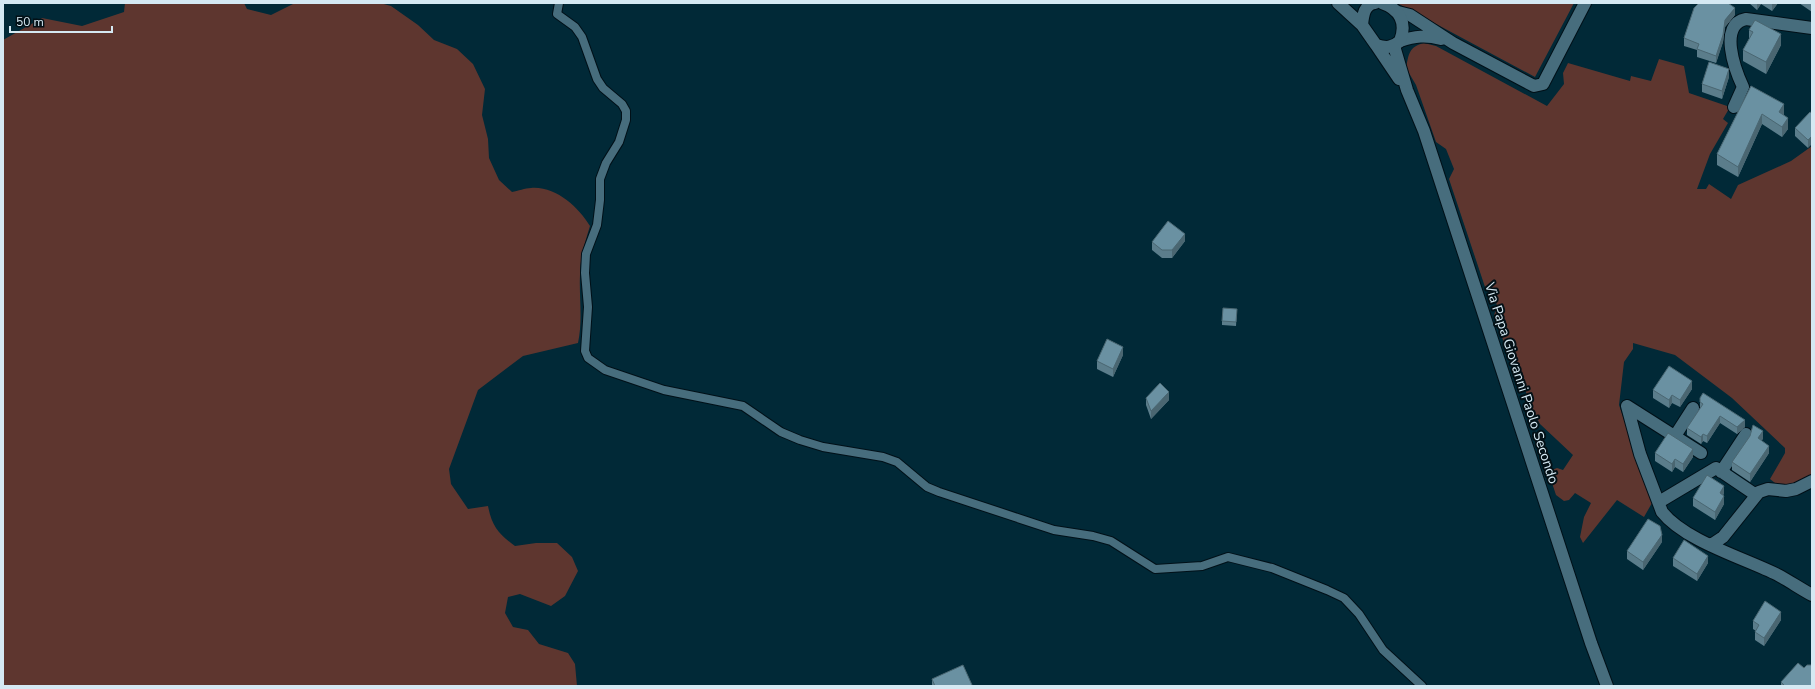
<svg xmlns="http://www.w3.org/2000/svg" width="1815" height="689" viewBox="0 0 1815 689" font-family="'Nunito Sans',sans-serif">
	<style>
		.green { fill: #5e362f }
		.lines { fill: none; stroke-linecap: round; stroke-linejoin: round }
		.lane-casing { stroke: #011018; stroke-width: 10 }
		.street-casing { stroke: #011018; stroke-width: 14 }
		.secondary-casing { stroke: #011018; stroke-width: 14 }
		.lane { stroke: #476d7d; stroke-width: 8 }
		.street { stroke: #476d7d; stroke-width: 12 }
		.secondary { stroke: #476d7d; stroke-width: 12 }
		.wall { fill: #5b7d8b }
		.shaded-wall { fill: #4a6671 }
		.building { fill: #6a91a2; stroke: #4a6671 }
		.labels { text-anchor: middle; stroke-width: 4; stroke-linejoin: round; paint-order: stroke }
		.street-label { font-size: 14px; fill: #d5e9f3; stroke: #031016 }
	</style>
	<rect width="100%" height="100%" fill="#012937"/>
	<!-- green -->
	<path class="green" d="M125,3H244L247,9L271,15L295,3H380L391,6L418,25L434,40L457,49L473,64L485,89L482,115L488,139L489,158L499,180L512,192C518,191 525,188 531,188C556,186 578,207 590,226C585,242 580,258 580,275C579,298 583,320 578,343L523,356L478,390L449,469L451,484L468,509L488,506C492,527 499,534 515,546L536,543H557L572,557L578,571L565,596L551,606L520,594L508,597L505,613L513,627L528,630L539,644L568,653L575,664L577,686H3V40L42,18L82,26L124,12Z
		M1397,3H1574L1535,77Z
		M1424,43L1436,46L1547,106L1564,84L1563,73L1568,63L1630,81L1631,76L1651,81L1659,59L1684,66L1689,93L1730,107L1723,119L1728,123L1710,154L1697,189H1706L1709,184L1731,199L1738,185L1791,161L1812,146V476L1806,481L1780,487L1770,479L1785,453V448L1732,398L1675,355L1633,343V349L1624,362L1619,405L1652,503L1644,517L1617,500L1583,543L1580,537L1584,517L1591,503L1575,493L1569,500L1564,501L1556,495L1549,474L1552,470L1557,468L1563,470L1573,455L1540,424L1529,405L1531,397L1527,395L1520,377L1516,376L1494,315L1497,307L1495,295L1486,290L1449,179L1454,169L1446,149L1436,142L1416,85L1406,68C1409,53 1409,47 1424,43Z"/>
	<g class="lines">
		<!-- lane casing -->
		<g class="lane-casing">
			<path id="lane" d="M559,3L557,14L575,27L582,37L597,79L603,88L622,104L626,111V120L619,142L606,163L600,179V200L597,225L586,254L585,273L588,307L585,351L588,358L605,370L664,390L743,406L781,432L800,440L823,447L883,457L897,462L927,487L939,492L1054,530L1093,536L1111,541L1155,569L1202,566L1228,557L1272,568L1327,590L1344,598L1359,614L1383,650L1422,686"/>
		</g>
		<!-- street casing -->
		<g class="street-casing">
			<path id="street" d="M1398,12L1410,15L1453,43L1534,86L1543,84L1585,3
				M1400,41C1415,36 1426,35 1441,39
				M1734,107L1743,87C1735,70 1718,24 1746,19L1812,28
				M1627,406L1640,454L1662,512C1685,541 1744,558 1778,575C1789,581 1801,589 1812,595
				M1627,406L1701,453
				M1675,436L1693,408
				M1721,472L1746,434
				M1659,502L1716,468L1756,495
				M1711,545L1723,537L1759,492L1768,489L1786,491L1796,489L1812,481"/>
		</g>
		<!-- secondary casing -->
		<g class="secondary-casing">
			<path id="secondary" d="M1338,3L1362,25
				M1375,3C1364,4 1363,16 1362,25L1376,45C1386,48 1392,48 1400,41C1407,23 1400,9 1382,3
				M1376,45L1399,79
				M1394,46L1407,90L1424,131L1591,643L1607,686"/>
		</g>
		<!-- lane -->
		<use href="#lane" class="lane"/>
		<!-- street -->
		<use href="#street" class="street"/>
		<!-- secondary -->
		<use href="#secondary" class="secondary"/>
	</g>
	<!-- wall -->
	<path class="wall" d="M1749,3H1778L1772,11L1761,4L1757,10Z
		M1799,3H1812V12Z
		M1735,15L1725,27L1723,42L1716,63L1697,57V50L1684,46V38Z
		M1749,30L1781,45L1766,74L1743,61V50L1749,39Z
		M1729,77L1722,99L1702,92V84Z
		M1751,86L1784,115L1788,129L1782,137L1762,124L1738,177L1717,165V154Z
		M1812,113L1808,148L1795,136V128Z
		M1185,241L1172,258H1162L1152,250V242Z
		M1237,309L1236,326L1222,325V321Z
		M1123,355L1113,377L1097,369V361Z
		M1692,389L1680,407L1672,403L1669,408L1653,398V390Z
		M1146,398L1169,400L1151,419L1146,405Z
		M1700,398L1745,427L1737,434L1720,423L1707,443L1703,441L1701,444L1687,435V428L1700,408Z
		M1763,439L1761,441L1769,453L1750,482L1732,470V462Z
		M1655,453L1693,457L1683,472L1675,467L1672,472L1655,461Z
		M1724,493L1723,496L1724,504L1715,520L1693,506V498Z
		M1662,542L1643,570L1627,559V551Z
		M1673,558L1708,563L1697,581L1673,566Z
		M1781,620L1764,646L1755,640V632L1756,631L1753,629V621Z
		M1804,668L1812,686H1781V682Z
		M932,679L972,686H932Z"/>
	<!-- shaded-wall -->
	<path class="shaded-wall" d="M1757,3H1761V4L1757,10Z
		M1772,3H1778L1772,11Z
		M1735,8V15L1725,27L1723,42L1716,63V56L1725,20Z
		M1781,34V45L1766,74V62Z
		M1729,69V77L1722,99V91Z
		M1784,104V115L1779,123V112Z
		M1762,114V124L1738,177V167Z
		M1788,118V129L1782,137V127Z
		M1812,136V144L1808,148V140Z
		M1185,234V241L1172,258V250Z
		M1123,347V355L1113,377V369Z
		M1692,381V389L1680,407V400Z
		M1169,392V400L1151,419V411Z
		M1672,395V403L1669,408V400Z
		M1720,416V423L1707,443V436Z
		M1745,420V427L1737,434V427Z
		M1763,431V439L1758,446V438Z
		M1703,434V441L1701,444V437Z
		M1769,446V453L1750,482V474Z
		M1693,449V457L1683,472V464Z
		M1675,459V467L1672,472V464Z
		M1724,486V493L1720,501V493Z
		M1724,496V504L1715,520V512Z
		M1662,535V542L1643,570V562Z
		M1708,556V563L1697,581V574Z
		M1781,612V620L1764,646V638Z"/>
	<!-- building -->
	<path class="building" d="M1699,3H1717L1718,4L1719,3H1728L1735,8L1725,20L1723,35L1716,56L1697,49L1699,44L1684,38L1694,8Z
		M1755,20L1781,34L1766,62L1743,50L1753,32L1749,30Z
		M1709,62L1729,69L1722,91L1702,84Z
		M1751,86L1784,104L1779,112L1788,118L1782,127L1762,114L1738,167L1717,154Z
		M1810,112L1812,113V136L1808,140L1795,128Z
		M1168,221L1185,234L1172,250H1162L1152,242Z
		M1223,308L1237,309L1236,322L1222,321Z
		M1107,339L1123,347L1113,369L1097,361Z
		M1669,366L1692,381L1680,400L1672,395L1669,400L1653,390Z
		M1160,383L1169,392L1151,411L1146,398Z
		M1703,393L1745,420L1737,427L1720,416L1707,436L1703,434L1701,437L1687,428L1703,404L1700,402V398Z
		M1753,425L1763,431L1758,438L1769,446L1750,474L1732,462L1750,436Z
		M1668,433L1693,449L1683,464L1675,459L1672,464L1655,453Z
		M1707,475L1724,486L1720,493L1724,496L1715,512L1693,498Z
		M1648,519L1660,526L1662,535L1643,562L1627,551Z
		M1684,540L1708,556L1697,574L1673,558Z
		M1765,601L1781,612L1764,638L1755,632L1759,625L1753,621Z
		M1798,663L1804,668L1807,665H1812V686H1785L1781,682Z
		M963,665L972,685L970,686H935L932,679Z"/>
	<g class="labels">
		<!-- street labels -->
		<g class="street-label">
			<text transform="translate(1522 383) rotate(72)" y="5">Via Papa Giovanni Paolo Secondo</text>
		</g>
	</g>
	<!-- border -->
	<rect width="1815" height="689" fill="none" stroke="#d5e9f3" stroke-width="8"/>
	<!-- scale -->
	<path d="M10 26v6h102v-6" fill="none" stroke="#d5e9f3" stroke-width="2"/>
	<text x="16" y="26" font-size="12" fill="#d5e9f3" stroke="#031016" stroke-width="3" paint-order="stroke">50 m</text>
</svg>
